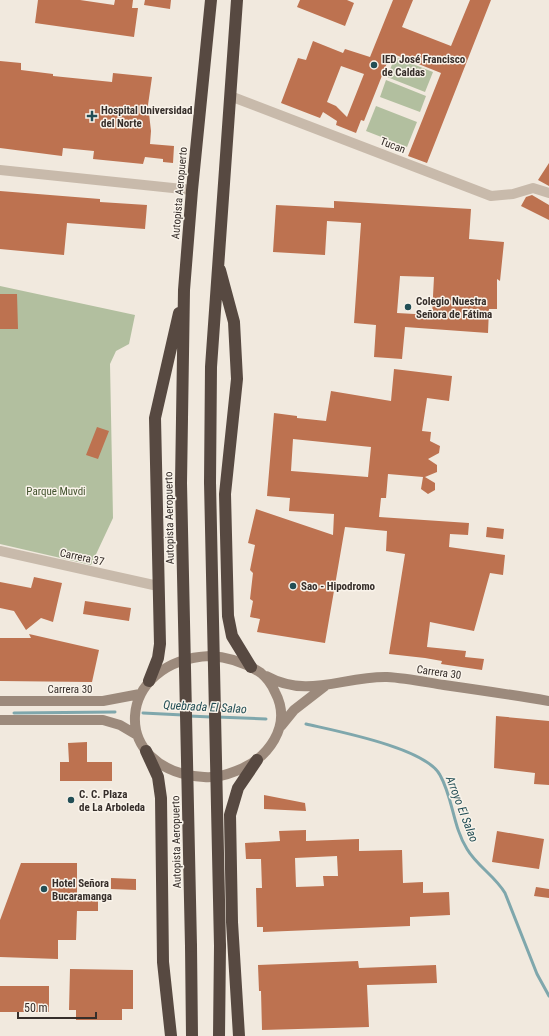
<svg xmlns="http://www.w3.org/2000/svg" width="549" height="1036" viewBox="0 0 549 1036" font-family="'Roboto Condensed',sans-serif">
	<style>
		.green { fill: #b2bf9f }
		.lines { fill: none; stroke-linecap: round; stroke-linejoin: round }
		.stream { stroke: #7fa7ac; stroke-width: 3 }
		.building { fill: #bd7250; fill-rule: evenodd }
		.street { stroke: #c8baab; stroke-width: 10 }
		.secondary { stroke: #9c8a7c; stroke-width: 10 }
		.highway { stroke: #574941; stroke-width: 12 }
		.highway-bridge { stroke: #574941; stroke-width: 12 }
		.poi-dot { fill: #224e55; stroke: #f9f3ea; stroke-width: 1.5 }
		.labels { text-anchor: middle; stroke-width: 3; stroke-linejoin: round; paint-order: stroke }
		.poi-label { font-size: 11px; font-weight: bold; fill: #362e2a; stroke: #f9f3ea; text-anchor: start }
		.street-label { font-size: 11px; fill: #362e2a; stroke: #f9f3ea }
		.park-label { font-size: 11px; fill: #43532f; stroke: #f9f3ea }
		.water-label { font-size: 12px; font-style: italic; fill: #224e55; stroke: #f9f3ea }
	</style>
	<rect width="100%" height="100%" fill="#f1e9de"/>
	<!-- green -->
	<path class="green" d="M395,57L433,72L425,92L387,77Z
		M386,80L426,96L420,112L380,97Z
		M376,106L417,122L407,147L366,131Z
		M0,286L135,315L129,344L116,351L110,364L113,518L91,565L0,544Z"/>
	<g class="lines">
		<!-- stream -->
		<path class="stream" d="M14,713L115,712
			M143,713L183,715
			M189,716L211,717
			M217,717L266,719
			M306,724C336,731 426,748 440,775C453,798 453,827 467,849C477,866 495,876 505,893L537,974L549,996"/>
	</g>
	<!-- building -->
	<path class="building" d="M38,0H80L114,5L115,0H133L132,8H138L134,37L35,23Z
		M145,0H171L170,9L144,5Z
		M300,0H347L354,3L345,26L297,7Z
		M393,0H413L402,27L451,46L470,0H491L427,163L408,156L441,73L391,53L364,121L361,120L356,133L336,125L337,121L323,112L320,118L281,103L298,58L306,60L313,41L343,53L345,49L370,57ZM341,66L364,74L347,117L336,106L327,102Z
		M0,61L21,63V70L53,74V76L112,82L113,73L152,77L148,105L151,131L150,144L174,146L173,163L163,162V159L145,157L143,164L93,159L94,151L63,148L62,156L0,148Z
		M549,163V186L538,180Z
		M0,191L100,199V202L147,205L145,229L67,223L64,255L0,249Z
		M532,195L549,205V220L521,206L526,197Z
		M334,201L471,209L469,239L504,242L500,281L497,279V309H489L488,333L405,327L402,359L374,357L376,325L354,323L361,223L327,221L325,255L273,252L276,205L334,208ZM400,276L434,277L432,315L397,313Z
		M0,294H17L18,329H0Z
		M394,369L452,376L449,401L427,398L422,431L431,432L430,441L440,446L439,453L428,459L437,465V472L425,477L435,483V490L428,494L421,489L423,477L388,474L386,498H381L379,517L469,523L468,535L450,534L449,547L505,555L503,575L490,573L474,631L430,622L427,647L466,651L465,657L484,659L482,670L441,664L442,661L425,658L389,654L405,554L386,551L387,531L345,527L325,643L257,632L260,619L250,617L253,601L250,599L253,573L250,570L255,545L248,543L256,509L333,535L334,514L289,511L290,498L267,496L274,413L297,416V418L326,421L331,391L391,401ZM293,439L371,447L368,477L291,471Z
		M97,427L109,431L98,459L86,455Z
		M487,527L504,529L503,539L486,537Z
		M34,577L62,583L53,622L41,618L26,630L14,611L0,608V582L31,588Z
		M85,601L131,608L129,621L83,614Z
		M29,634L99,650L92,682L0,681V638H31Z
		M496,716L549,721V785L534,784L535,773L494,768Z
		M87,742V762H112V781H60V762H69L68,743Z
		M264,795L305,803L306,811L264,809Z
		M306,830V841L359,839V851L402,850L403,883L423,882V893L449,892L450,915L410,917V926L263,932V927H257L256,888H262L261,859H246L245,843L280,841L279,831ZM337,856L338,876H323L324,886L296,887L295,858Z
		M497,831L544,839L539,869L492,862Z
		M21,863H77V894H98V911H77L76,940H58V959L0,957V920Z
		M111,878L136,879V890L111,889Z
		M536,887L549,889V898L534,896Z
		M358,961L359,968L436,965L437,983L367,985L369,1027L262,1030L261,991H259L258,965Z
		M70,969L133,970V1009H122V1020H76V1010H69Z
		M0,986H49V1012H0Z"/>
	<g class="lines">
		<!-- street -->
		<path class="street" d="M230,96L491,196L513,194L533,188L549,193
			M0,170L192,190
			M0,551L158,586"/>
		<!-- secondary -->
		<path class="secondary" d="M210,656C228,657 246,663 261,673C267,678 272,685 275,692C293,726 268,759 236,771C226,775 215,778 204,777C107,771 115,660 210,656Z
			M266,676C308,699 343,676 387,677C406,678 425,682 444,685C479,690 514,695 549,701
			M0,701H103L140,694
			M0,720H103L120,725L137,735
			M281,726L294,710L325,686"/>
		<!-- highway -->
		<path class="highway" d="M220,270L234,322L237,379L225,494L228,616L232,636L251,667
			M210,482L211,367L237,0
			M181,483L184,290L192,190L211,0
			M149,681L158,658L160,644L155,418L179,313
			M146,751L158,777L161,798L163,962L171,1036
			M191,946L192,1036
			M219,1036L220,946
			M239,1036L232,922L230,815L238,788L257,760"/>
		<!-- highway-bridge -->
		<path class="highway-bridge" d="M210,482L220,946
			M181,483L191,946"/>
	</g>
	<!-- markers -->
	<g class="poi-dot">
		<circle cx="374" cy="65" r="4"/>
		<path d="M90 110h4v4h4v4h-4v4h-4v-4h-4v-4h4z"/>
		<circle cx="408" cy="307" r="4"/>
		<circle cx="293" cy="586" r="4"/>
		<circle cx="71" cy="800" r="4"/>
		<circle cx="44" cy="889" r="4"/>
	</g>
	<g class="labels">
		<!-- poi labels -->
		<g class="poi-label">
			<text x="382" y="63">IED José Francisco<tspan x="382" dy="13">de Caldas</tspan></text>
			<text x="101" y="114">Hospital Universidad<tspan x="101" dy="13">del Norte</tspan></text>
			<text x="416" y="305">Colegio Nuestra<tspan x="416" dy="13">Señora de Fátima</tspan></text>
			<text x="301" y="590">Sao - Hipodromo</text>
			<text x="79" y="798">C. C. Plaza<tspan x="79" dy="13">de La Arboleda</tspan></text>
			<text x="52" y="887">Hotel Señora<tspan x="52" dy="13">Bucaramanga</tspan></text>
		</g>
		<!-- street labels -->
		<g class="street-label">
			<text transform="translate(393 145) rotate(21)" y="4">Tucan</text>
			<text transform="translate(179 193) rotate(-85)" y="4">Autopista Aeropuerto</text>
			<text transform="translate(169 518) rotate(-91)" y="4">Autopista Aeropuerto</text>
			<text transform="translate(82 557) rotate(12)" y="4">Carrera 37</text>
			<text transform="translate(439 672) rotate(8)" y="4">Carrera 30</text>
			<text x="70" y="693">Carrera 30</text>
			<text transform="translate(176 842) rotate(-91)" y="4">Autopista Aeropuerto</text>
		</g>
		<!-- park labels -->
		<g class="park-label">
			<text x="56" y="495">Parque Muvdi</text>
		</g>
		<!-- water labels -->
		<g class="water-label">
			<text transform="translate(205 707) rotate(3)" y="4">Quebrada El Salao</text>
			<text transform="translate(462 809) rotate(69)" y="4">Arroyo El Salao</text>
		</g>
	</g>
	<!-- scale -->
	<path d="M18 1012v6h78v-6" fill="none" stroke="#362e2a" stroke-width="2"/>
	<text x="24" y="1012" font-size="12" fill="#362e2a" stroke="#f9f3ea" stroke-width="3" paint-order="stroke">50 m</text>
</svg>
